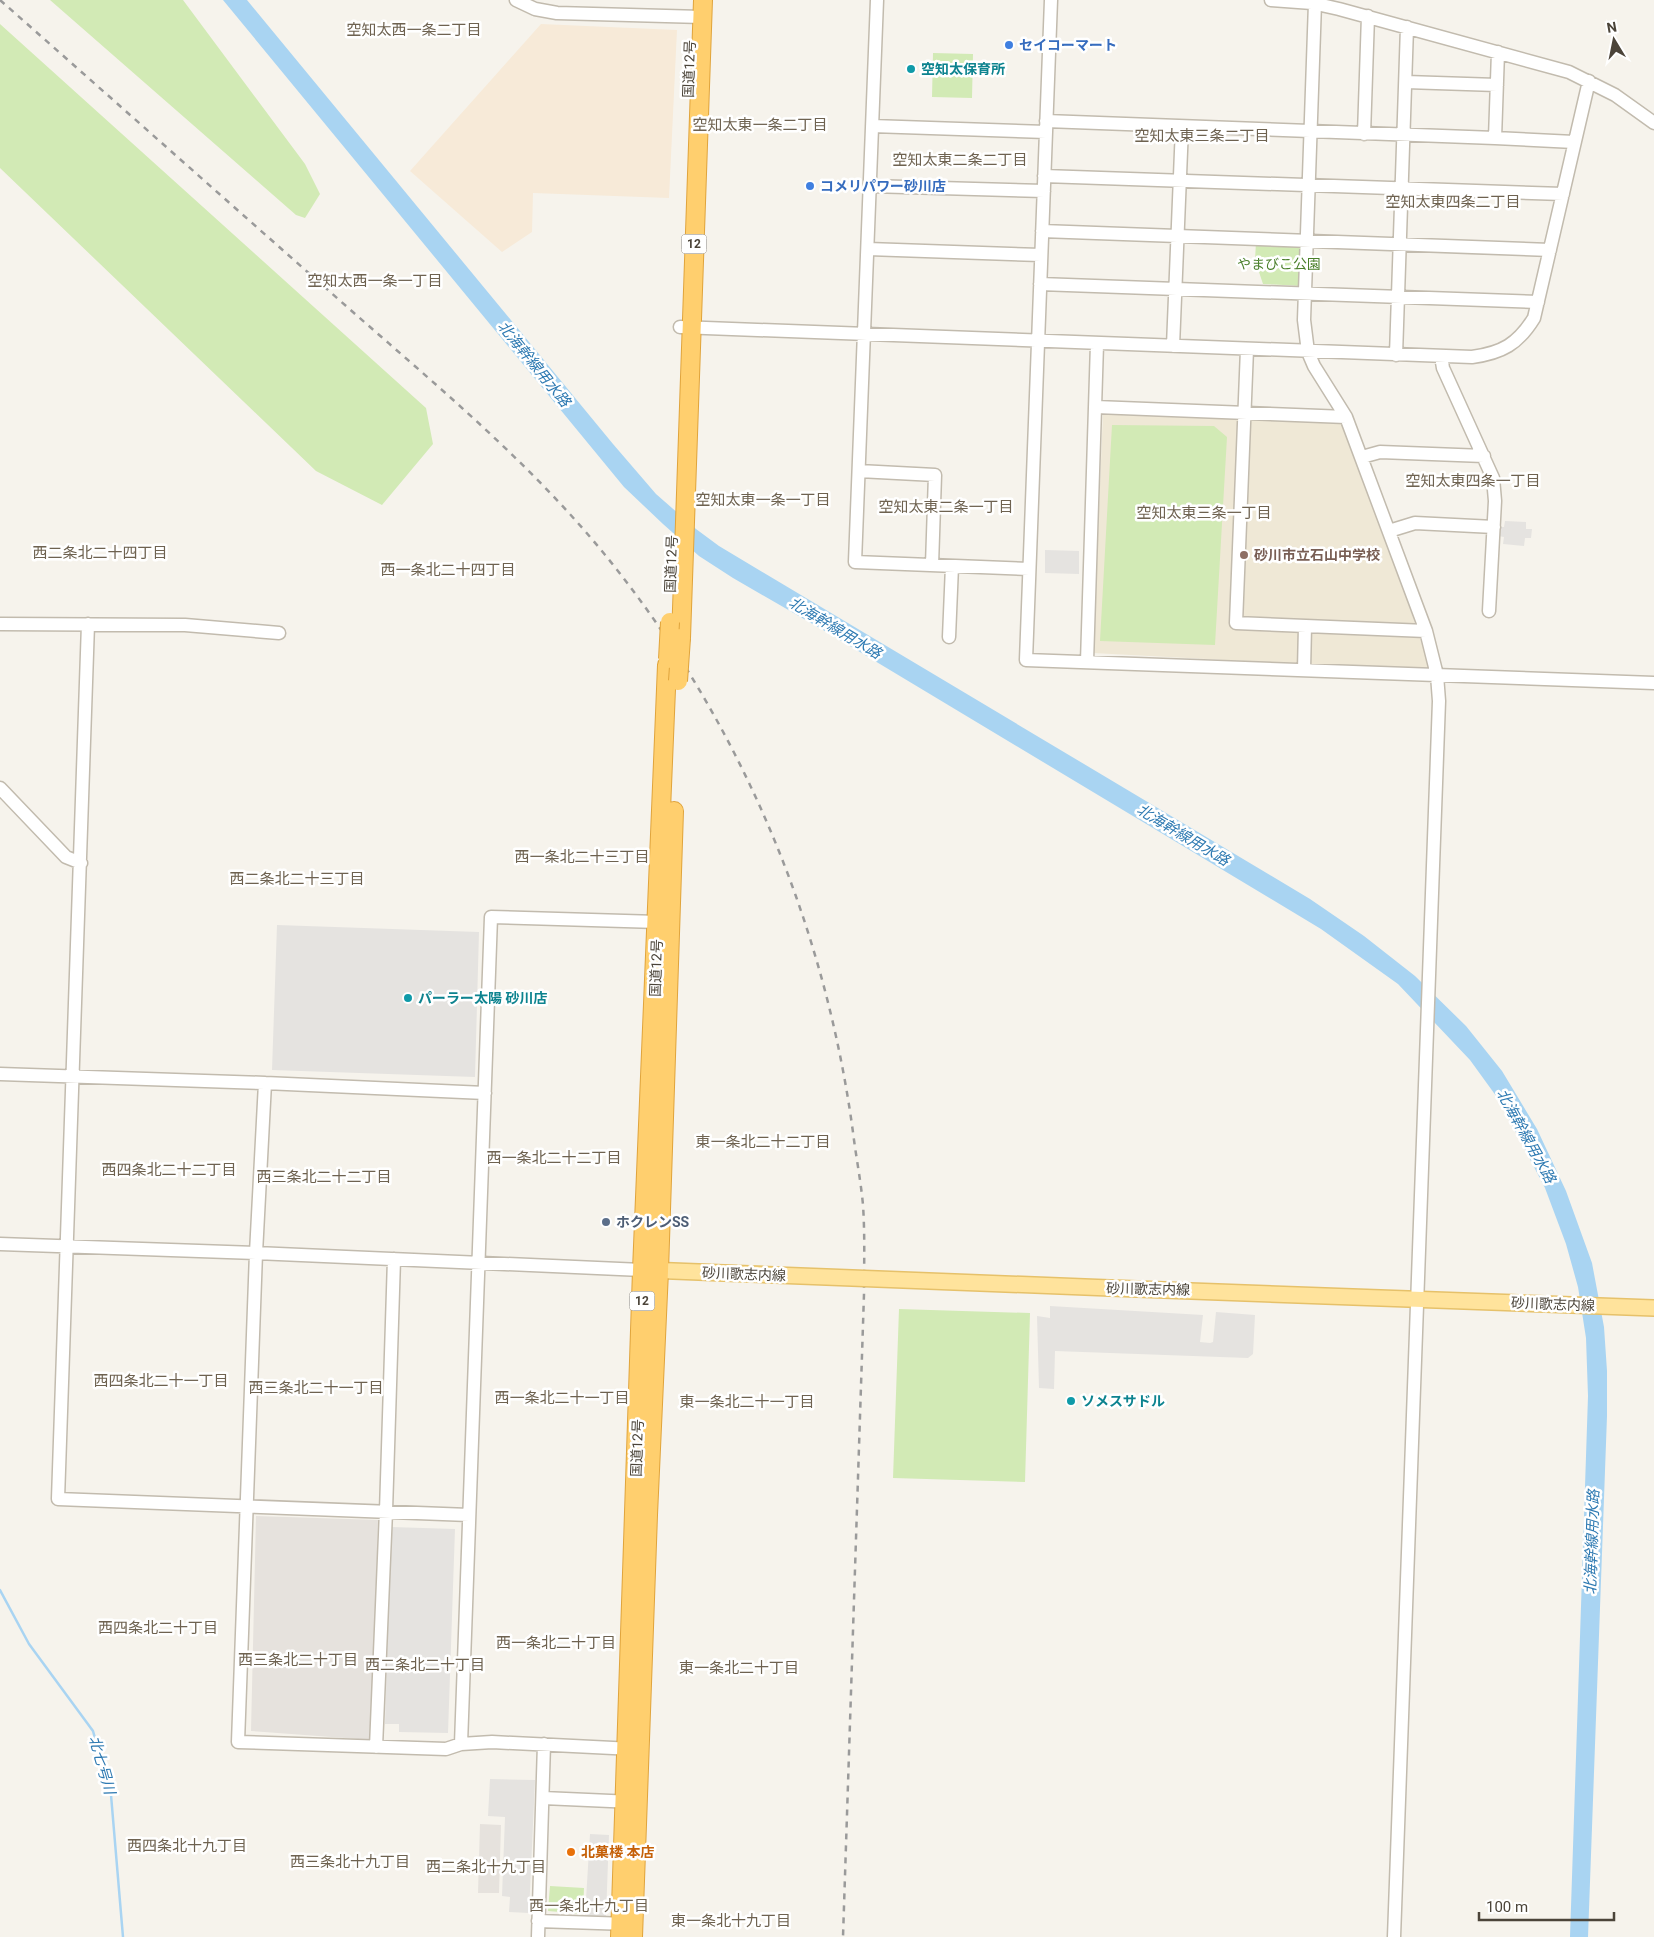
<svg xmlns="http://www.w3.org/2000/svg" width="1654" height="1937" viewBox="0 0 1654 1937" font-family="Roboto,'Noto Sans JP',sans-serif">
	<style>
		.commercial { fill: #f7ead8 }
		.industrial { fill: #e6e2dd }
		.education { fill: #efe8d6 }
		.green { fill: #d2eab5 }
		.parking { fill: #e5e3e0 }
		.water { fill: #a9d4f2 }
		.lines { fill: none; stroke-linecap: round; stroke-linejoin: round }
		.stream { stroke: #a9d4f2; stroke-width: 2.5 }
		.minor-casing { stroke: #c2bbae; stroke-width: 15 }
		.major-casing { stroke: #e6c16a; stroke-width: 18 }
		.highway-casing { stroke: #e0a43c; stroke-width: 20 }
		.minor { stroke: #fff; stroke-width: 12 }
		.major { stroke: #ffe39c; stroke-width: 15 }
		.highway { stroke: #ffcf6e; stroke-width: 18 }
		.rail { stroke: #9a9a9a; stroke-width: 2.5; stroke-dasharray: 6 6; stroke-linecap: butt }
		.major-bridge-casing { stroke: #e6c16a; stroke-width: 18; stroke-linecap: butt }
		.highway-bridge-casing { stroke: #e0a43c; stroke-width: 20; stroke-linecap: butt }
		.major-bridge { stroke: #ffe39c; stroke-width: 15 }
		.highway-bridge { stroke: #ffcf6e; stroke-width: 18 }
		.shop-dot { fill: #3f7fe0; stroke: #fff; stroke-width: 2 }
		.culture-dot { fill: #0f9aa8; stroke: #fff; stroke-width: 2 }
		.education-dot { fill: #8d6e63; stroke: #fff; stroke-width: 2 }
		.service-dot { fill: #5c6f8a; stroke: #fff; stroke-width: 2 }
		.food-dot { fill: #e8710a; stroke: #fff; stroke-width: 2 }
		.labels { text-anchor: middle; stroke-width: 5; stroke-linejoin: round; paint-order: stroke }
		.shield { fill: #fff; stroke: #817c74; stroke-width: 1 }
		.shield-label { font-size: 12px; font-weight: bold; fill: #4b4439 }
		.shop-label { font-size: 14px; font-weight: bold; fill: #366cbe; stroke: #fff; text-anchor: start }
		.street-label { font-size: 14px; fill: #4b4439; stroke: #fff }
		.culture-label { font-size: 14px; font-weight: bold; fill: #0d838f; stroke: #fff; text-anchor: start }
		.park-label { font-size: 14px; fill: #4a7f2a; stroke: #fff }
		.education-label { font-size: 14px; font-weight: bold; fill: #785e54; stroke: #fff; text-anchor: start }
		.service-label { font-size: 14px; font-weight: bold; fill: #4e5e75; stroke: #fff; text-anchor: start }
		.food-label { font-size: 14px; font-weight: bold; fill: #c56008; stroke: #fff; text-anchor: start }
		.neighbourhood-label { font-size: 15px; fill: #6e6250; stroke: #fff }
		.water-label { font-size: 15px; font-style: italic; fill: #2e7ab2; stroke: #fff }
	</style>
	<rect width="100%" height="100%" fill="#f6f3ec"/>
	<!-- commercial -->
	<path class="commercial" d="M541,24L677,30L669,198L533,193L532,232L502,252L410,171Z"/>
	<!-- industrial -->
	<path class="industrial" d="M256,1516L378,1520L372,1740L251,1731Z
		M480,1824L501,1825L499,1893H478Z"/>
	<!-- education -->
	<path class="education" d="M1103,413L1344,422L1359,457L1431,671L1093,653Z"/>
	<!-- green -->
	<path class="green" d="M50,0H183L305,164L320,194L305,218L296,215Z
		M0,24L426,408L433,444L382,505L316,471L0,168Z
		M933,53L973,54L972,98L932,97Z
		M1256,242L1303,244L1301,286L1263,284L1255,260Z
		M1112,425L1214,426L1227,437L1215,645L1100,641Z
		M899,1309L1030,1313L1025,1482L893,1478Z
		M550,1886L584,1888L583,1914L548,1911Z"/>
	<!-- parking -->
	<path class="parking" d="M1505,521L1526,522V529H1532L1531,538H1525L1524,546L1503,544L1504,537L1498,536L1499,527H1504Z
		M1045,550L1079,551V574L1045,573Z
		M277,925L479,932L475,1077L272,1070Z
		M1050,1306L1203,1315L1200,1342L1210,1343L1213,1342L1216,1312L1255,1315L1253,1354L1248,1358L1055,1351L1054,1389L1039,1388L1037,1316L1050,1318Z
		M391,1527L455,1529L448,1733L399,1732V1724H385Z
		M490,1779L535,1780L529,1913L509,1912L510,1897L502,1896L505,1817L488,1816Z
		M590,1834L609,1835L606,1916H585Z"/>
	<!-- water -->
	<path class="water" d="M223,0H247L613,444L656,494L696,529L719,546L1310,899L1364,936L1415,976L1466,1026L1502,1071L1537,1129L1566,1191L1592,1263L1604,1327L1607,1371V1416L1588,1937H1570L1588,1396L1586,1338L1578,1287L1566,1244L1545,1188L1499,1100L1470,1060L1398,984L1321,929L830,634L733,578L699,556L663,524L624,487Z"/>
	<g class="lines">
		<!-- stream -->
		<path class="stream" d="M0,1590L29,1644L93,1731L111,1795L123,1937"/>
		<!-- minor casing -->
		<g class="minor-casing">
			<path id="minor" d="M516,0L535,9L557,13L702,17
				M877,0L855,562L1029,569
				M1051,0L1026,660L1654,683
				M1271,0L1312,3L1339,9L1569,72L1615,95L1654,123
				M1315,3L1304,320L1308,352L1314,366L1346,417L1426,631L1437,675L1439,701L1394,1937
				M1406,82L1497,85
				M1046,121L1495,138L1574,142
				M872,126L1046,132
				M1364,134L1368,16
				M1495,138L1498,52
				M1044,176L1563,194
				M870,186L1044,191
				M1042,231L1550,250
				M868,249L1041,255
				M1040,284L1538,302
				M680,327L1472,357C1502,353 1518,344 1534,318L1589,81
				M1173,346L1182,127
				M1247,349L1236,623L1426,631
				M1396,355L1407,27
				M1441,356L1443,368L1493,478L1495,501L1489,611
				M1096,407L1346,417
				M1362,457L1380,452L1484,456
				M859,471L935,475L932,565
				M1389,531L1415,523L1494,527
				M0,624L185,625L279,633
				M88,624L58,1499L469,1515
				M949,637L952,566
				M1087,662L1097,344
				M1304,670L1305,626
				M0,788L66,857L81,863
				M0,1074L265,1083L485,1093
				M265,1083L256,1253L238,1742L446,1749L461,1744L492,1742L633,1749
				M0,1244L256,1253L642,1270
				M461,1744L491,917L658,922
				M376,1747L386,1511L394,1259
				M543,1798L633,1802
				M538,1921L628,1924
				M538,1937L544,1744"/>
		</g>
		<!-- major casing -->
		<g class="major-casing">
			<path id="major" d="M648,1270L724,1273
				M1110,1288L1654,1308"/>
		</g>
		<!-- highway casing -->
		<g class="highway-casing">
			<path id="highway" d="M681,638L703,0
				M620,1937L642,1270L667,665
				M633,1937L648,1515L659,1271L674,811"/>
		</g>
		<!-- minor -->
		<use href="#minor" class="minor"/>
		<!-- major -->
		<use href="#major" class="major"/>
		<!-- highway -->
		<use href="#highway" class="highway"/>
		<!-- rail -->
		<path class="rail" d="M0,0C118,104 236,209 354,313C442,390 532,465 606,556C741,722 827,928 854,1140C857,1162 861,1183 863,1205C865,1235 864,1265 864,1294L843,1937"/>
		<!-- major-bridge casing -->
		<g class="major-bridge-casing">
			<path id="major-bridge" d="M724,1273L1110,1288"/>
		</g>
		<!-- highway-bridge casing -->
		<g class="highway-bridge-casing">
			<path id="highway-bridge" d="M668,659L670,622
				M678,681L681,638"/>
		</g>
		<!-- major-bridge -->
		<use href="#major-bridge" class="major-bridge"/>
		<!-- highway-bridge -->
		<use href="#highway-bridge" class="highway-bridge"/>
	</g>
	<!-- markers -->
	<g class="shop-dot">
		<circle cx="1009" cy="45" r="5"/>
		<circle cx="810" cy="186" r="5"/>
	</g>
	<g class="culture-dot">
		<circle cx="911" cy="69" r="5"/>
		<circle cx="408" cy="998" r="5"/>
		<circle cx="1071" cy="1401" r="5"/>
	</g>
	<circle class="education-dot" cx="1244" cy="555" r="5"/>
	<circle class="service-dot" cx="606" cy="1222" r="5"/>
	<circle class="food-dot" cx="571" cy="1852" r="5"/>
	<g class="labels">
		<!-- shield labels -->
		<g class="shield">
			<rect x="681.5" y="234.5" width="25" height="19" rx="4"/>
			<rect x="629.5" y="1291.5" width="25" height="19" rx="4"/>
		</g>
		<g class="shield-label">
			<text x="694" y="248">12</text>
			<text x="642" y="1305">12</text>
		</g>
		<!-- shop labels -->
		<g class="shop-label">
			<text x="1019" y="50">セイコーマート</text>
			<text x="820" y="191">コメリパワー砂川店</text>
		</g>
		<!-- street labels -->
		<g class="street-label">
			<text transform="translate(689 69) rotate(-88)" y="5">国道12号</text>
			<text transform="translate(671 564) rotate(-88)" y="5">国道12号</text>
			<text transform="translate(656 968) rotate(-88)" y="5">国道12号</text>
			<text transform="translate(744 1274) rotate(2)" y="5">砂川歌志内線</text>
			<text transform="translate(1148 1289) rotate(1)" y="5">砂川歌志内線</text>
			<text transform="translate(1553 1304) rotate(2)" y="5">砂川歌志内線</text>
			<text transform="translate(637 1448) rotate(-88)" y="5">国道12号</text>
		</g>
		<!-- culture labels -->
		<g class="culture-label">
			<text x="921" y="74">空知太保育所</text>
			<text x="418" y="1003">パーラー太陽 砂川店</text>
			<text x="1081" y="1406">ソメスサドル</text>
		</g>
		<!-- park labels -->
		<g class="park-label">
			<text x="1279" y="269">やまびこ公園</text>
		</g>
		<!-- education labels -->
		<g class="education-label">
			<text x="1254" y="560">砂川市立石山中学校</text>
		</g>
		<!-- service labels -->
		<g class="service-label">
			<text x="616" y="1227">ホクレンSS</text>
		</g>
		<!-- food labels -->
		<g class="food-label">
			<text x="581" y="1857">北菓楼 本店</text>
		</g>
		<!-- neighbourhood labels -->
		<g class="neighbourhood-label">
			<text x="414" y="35">空知太西一条二丁目</text>
			<text x="760" y="130">空知太東一条二丁目</text>
			<text x="1202" y="141">空知太東三条二丁目</text>
			<text x="960" y="165">空知太東二条二丁目</text>
			<text x="1453" y="207">空知太東四条二丁目</text>
			<text x="375" y="286">空知太西一条一丁目</text>
			<text x="1473" y="486">空知太東四条一丁目</text>
			<text x="763" y="505">空知太東一条一丁目</text>
			<text x="946" y="512">空知太東二条一丁目</text>
			<text x="1204" y="518">空知太東三条一丁目</text>
			<text x="100" y="558">西二条北二十四丁目</text>
			<text x="448" y="575">西一条北二十四丁目</text>
			<text x="582" y="862">西一条北二十三丁目</text>
			<text x="297" y="884">西二条北二十三丁目</text>
			<text x="763" y="1147">東一条北二十二丁目</text>
			<text x="554" y="1163">西一条北二十二丁目</text>
			<text x="169" y="1175">西四条北二十二丁目</text>
			<text x="324" y="1182">西三条北二十二丁目</text>
			<text x="161" y="1386">西四条北二十一丁目</text>
			<text x="316" y="1393">西三条北二十一丁目</text>
			<text x="562" y="1403">西一条北二十一丁目</text>
			<text x="747" y="1407">東一条北二十一丁目</text>
			<text x="158" y="1633">西四条北二十丁目</text>
			<text x="556" y="1648">西一条北二十丁目</text>
			<text x="298" y="1665">西三条北二十丁目</text>
			<text x="425" y="1670">西二条北二十丁目</text>
			<text x="739" y="1673">東一条北二十丁目</text>
			<text x="187" y="1851">西四条北十九丁目</text>
			<text x="350" y="1867">西三条北十九丁目</text>
			<text x="486" y="1872">西二条北十九丁目</text>
			<text x="589" y="1911">西一条北十九丁目</text>
			<text x="731" y="1926">東一条北十九丁目</text>
		</g>
		<!-- water labels -->
		<g class="water-label">
			<text transform="translate(534 364) rotate(51)" y="5">北海幹線用水路</text>
			<text transform="translate(835 628) rotate(31)" y="5">北海幹線用水路</text>
			<text transform="translate(1183 835) rotate(31)" y="5">北海幹線用水路</text>
			<text transform="translate(1526 1136) rotate(61)" y="5">北海幹線用水路</text>
			<text transform="translate(1592 1542) rotate(-88)" y="5">北海幹線用水路</text>
			<text transform="translate(102 1765) rotate(74)" y="5">北七号川</text>
		</g>
	</g>
	<!-- north arrow -->
	<g transform="translate(1614 40) rotate(350)" stroke="#ffffff" stroke-width="4" paint-order="stroke">
	<path d="M0-4L9 19L0 12L-9 19Z" fill="#4b4439"/>
	<text y="-8" font-size="14" font-weight="bold" text-anchor="middle" fill="#4b4439">N</text>
	</g>
	<!-- scale -->
	<path d="M1479 1912v8h135v-8" fill="none" stroke="#4b4439" stroke-width="2.5"/>
	<text x="1486" y="1912" font-size="15" fill="#4b4439" stroke="#ffffff" stroke-width="4" paint-order="stroke">100 m</text>
</svg>
